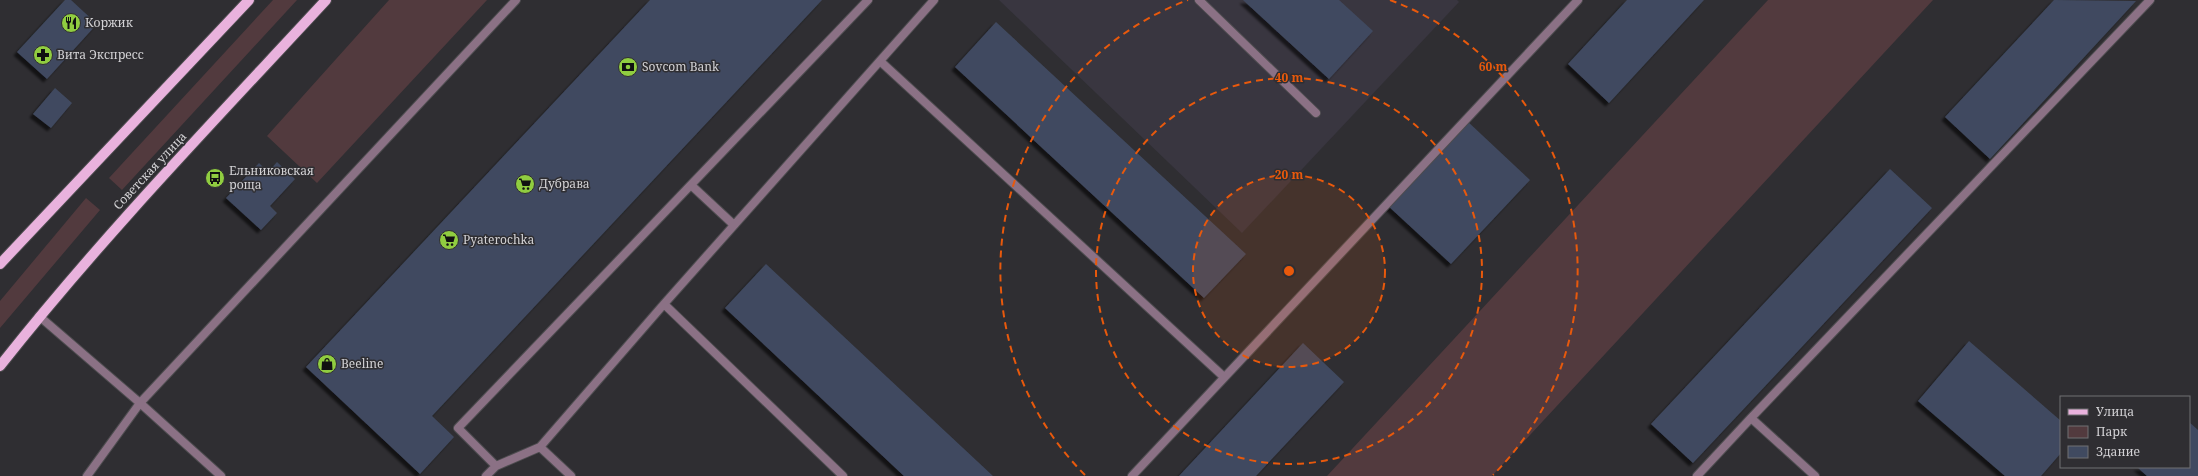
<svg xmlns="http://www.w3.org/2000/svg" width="2198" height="476" viewBox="0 0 2198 476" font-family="'Noto Serif',serif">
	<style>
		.built { fill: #393640 }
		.green { fill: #523a3e }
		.building { fill: #404a60; filter: url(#shadow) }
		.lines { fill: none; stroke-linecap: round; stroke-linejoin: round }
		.service-casing { stroke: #4d4c4f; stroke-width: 10 }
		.minor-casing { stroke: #4d4c4f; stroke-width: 10 }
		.primary-casing { stroke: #4d4c4f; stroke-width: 12 }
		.service { stroke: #8b7185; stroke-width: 8 }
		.minor { stroke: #8b7185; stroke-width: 8 }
		.primary { stroke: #e9b2dd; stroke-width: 10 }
		.ring { fill: none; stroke: #e8590c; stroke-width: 2; stroke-dasharray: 7 5 }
		.labels { text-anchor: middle; stroke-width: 3; stroke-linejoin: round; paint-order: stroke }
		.poi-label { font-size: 12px; fill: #d3d2d5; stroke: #2f2e32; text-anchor: start }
		.street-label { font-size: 12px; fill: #d3d2d5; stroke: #2f2e32 }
		.centre { fill: #e8590c; stroke: #2f2e32; stroke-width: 2 }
		.ring-label { font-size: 12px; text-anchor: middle; font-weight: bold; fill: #e8590c; stroke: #2f2e32; stroke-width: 3; stroke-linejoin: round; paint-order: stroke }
	</style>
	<defs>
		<filter id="shadow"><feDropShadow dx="-3.5" dy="3.5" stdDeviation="1" flood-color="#0009"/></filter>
	</defs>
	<rect width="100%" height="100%" fill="#2f2e32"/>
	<!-- built -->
	<path class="built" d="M999,0H1457L1459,2L1242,233Z"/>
	<!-- green -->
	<path class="green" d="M273,0H297L122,190L109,178Z
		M389,0H487L317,183L267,136Z
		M1768,0H1933L1492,476H1327Z
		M86,198L100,210L0,328V301Z"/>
	<!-- building -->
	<path class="building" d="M65,0H71L97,24L47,79L17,52Z
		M650,0H822L432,416L454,437L420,474L306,367Z
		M1243,0H1339L1373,31L1329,79Z
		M1627,0H1704L1609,103L1568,64Z
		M2054,0L2136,1L1990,159L1945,117Z
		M996,22L1246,254L1204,298L955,67Z
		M55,88L72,103L51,128L33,114Z
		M1466,120L1530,180L1451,264L1386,204Z
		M277,162L295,179L270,206L277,213L261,230L226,198L259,163L268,172Z
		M1890,169L1932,208L1693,463L1651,424Z
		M766,264L993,476H904L725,308Z
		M1969,341L2061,421V453L2041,476H2005L1918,401Z
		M1303,343L1344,382L1256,476H1179Z
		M2189,422L2198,430V476H2147L2137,467H2189Z"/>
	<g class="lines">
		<!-- service casing -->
		<g class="service-casing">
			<path id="service" d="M1199,0L1316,113
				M880,61L1224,377
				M691,185L734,225
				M664,304L843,476
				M540,447L571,476
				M496,466L458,428L868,0
				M87,476L140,403L516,0
				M486,476L496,466L540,447L664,304L934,0
				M1132,476L1578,0
				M1697,476L1751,418
				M1815,476L1751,418L2150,0"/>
		</g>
		<!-- minor casing -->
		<g class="minor-casing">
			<path id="minor" d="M39,316L140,403L221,476"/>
		</g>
		<!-- primary casing -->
		<g class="primary-casing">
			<path id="primary" d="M0,264L249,0
				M0,366C101,238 215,120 326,0"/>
		</g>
		<!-- service -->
		<use href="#service" class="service"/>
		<!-- minor -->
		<use href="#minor" class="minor"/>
		<!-- primary -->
		<use href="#primary" class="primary"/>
	</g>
	<!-- distance rings -->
	<circle cx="1289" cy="271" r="96" fill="#e8590c" fill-opacity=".12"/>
	<g class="ring">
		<circle cx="1289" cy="271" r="96"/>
		<circle cx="1289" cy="271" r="193"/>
		<path d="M1085 475A289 289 0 0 1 1188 0M1390 0A289 289 0 0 1 1493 475"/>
	</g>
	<!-- icons -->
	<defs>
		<g id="restaurant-disc" transform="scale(1)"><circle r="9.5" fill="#90cd40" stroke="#2f2e32"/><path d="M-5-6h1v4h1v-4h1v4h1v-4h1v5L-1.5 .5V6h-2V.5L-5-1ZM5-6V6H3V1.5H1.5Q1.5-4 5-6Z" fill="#111"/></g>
		<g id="pharmacy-disc" transform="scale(1)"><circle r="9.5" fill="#90cd40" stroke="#2f2e32"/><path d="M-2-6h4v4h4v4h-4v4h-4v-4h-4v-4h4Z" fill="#111"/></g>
		<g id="bank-disc" transform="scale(1)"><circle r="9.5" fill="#90cd40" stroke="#2f2e32"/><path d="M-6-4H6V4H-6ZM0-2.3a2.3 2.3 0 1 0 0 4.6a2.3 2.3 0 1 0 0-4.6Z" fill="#111"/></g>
		<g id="bus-disc" transform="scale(1)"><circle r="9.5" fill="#90cd40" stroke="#2f2e32"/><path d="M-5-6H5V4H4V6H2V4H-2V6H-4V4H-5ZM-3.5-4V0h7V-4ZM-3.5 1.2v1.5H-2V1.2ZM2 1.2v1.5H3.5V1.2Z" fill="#111"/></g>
		<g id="supermarket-disc" transform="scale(1)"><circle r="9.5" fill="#90cd40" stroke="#2f2e32"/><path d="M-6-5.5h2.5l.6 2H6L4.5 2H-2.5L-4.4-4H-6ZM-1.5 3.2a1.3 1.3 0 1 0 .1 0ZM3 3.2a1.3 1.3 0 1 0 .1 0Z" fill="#111"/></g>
		<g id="shop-disc" transform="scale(1)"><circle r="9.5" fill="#90cd40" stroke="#2f2e32"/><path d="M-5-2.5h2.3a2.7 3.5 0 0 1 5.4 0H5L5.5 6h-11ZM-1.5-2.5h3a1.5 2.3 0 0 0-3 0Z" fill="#111"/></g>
	</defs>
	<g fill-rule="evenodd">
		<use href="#restaurant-disc" x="71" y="23"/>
		<use href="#pharmacy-disc" x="43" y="55"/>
		<use href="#bank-disc" x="628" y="67"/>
		<use href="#bus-disc" x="215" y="178"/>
		<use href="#supermarket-disc" x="525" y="184"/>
		<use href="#supermarket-disc" x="449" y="240"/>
		<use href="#shop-disc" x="327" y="364"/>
	</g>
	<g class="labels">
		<!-- poi labels -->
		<g class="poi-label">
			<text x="85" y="27">Коржик</text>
			<text x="57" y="59">Вита Экспресс</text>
			<text x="642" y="71">Sovcom Bank</text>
			<text x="229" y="175">Ельниковская<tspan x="229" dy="14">роща</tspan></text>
			<text x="539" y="188">Дубрава</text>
			<text x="463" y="244">Pyaterochka</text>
			<text x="341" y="368">Beeline</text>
		</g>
		<!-- street labels -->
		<g class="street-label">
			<text transform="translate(150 171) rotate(-47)" y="4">Советская улица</text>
		</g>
	</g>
	<circle cx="1289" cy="271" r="6" class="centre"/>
	<g class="ring-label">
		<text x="1493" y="71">60 m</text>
		<text x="1289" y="82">40 m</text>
		<text x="1289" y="179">20 m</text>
	</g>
	<!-- legend -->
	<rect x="2060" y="396" width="130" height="72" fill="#2f2e32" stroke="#717073"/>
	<rect x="2068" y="409" width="20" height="6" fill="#e9b2dd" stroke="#717073"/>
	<text x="2096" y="416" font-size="12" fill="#d3d2d5">Улица</text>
	<rect x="2068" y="426" width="20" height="12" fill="#523a3e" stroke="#717073"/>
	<text x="2096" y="436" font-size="12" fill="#d3d2d5">Парк</text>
	<rect x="2068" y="446" width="20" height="12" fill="#404a60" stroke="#717073"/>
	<text x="2096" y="456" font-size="12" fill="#d3d2d5">Здание</text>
</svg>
